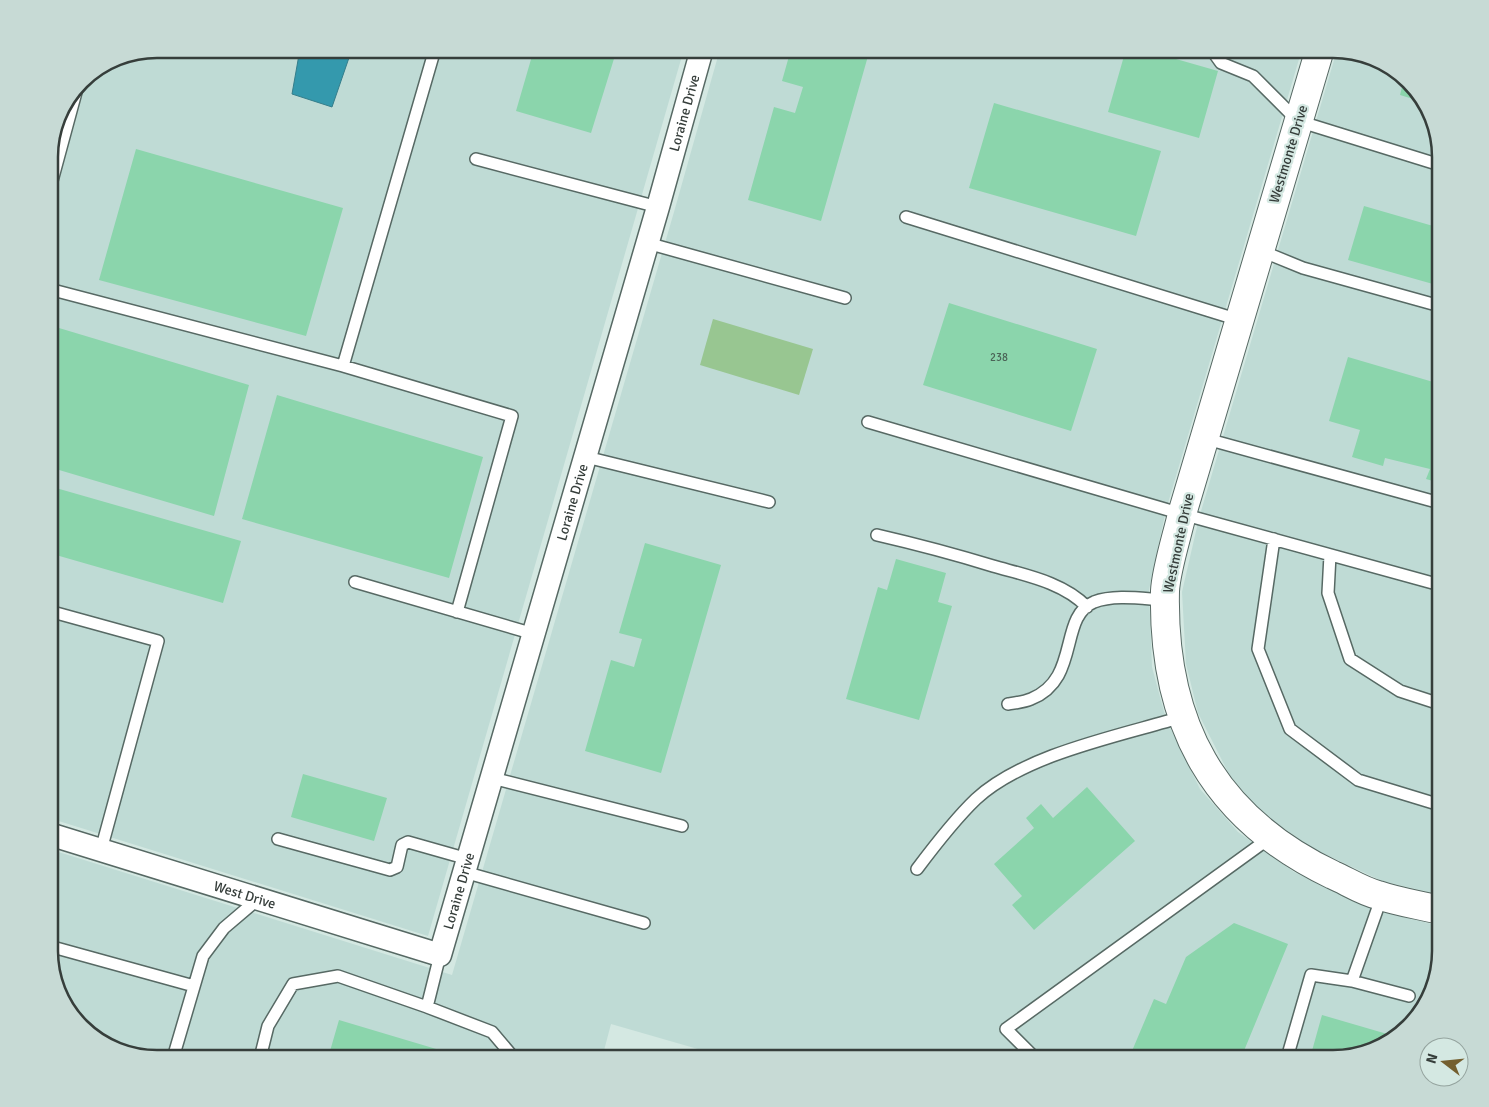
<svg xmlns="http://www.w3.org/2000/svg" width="1489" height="1107" viewBox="0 0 1489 1107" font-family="Signika,sans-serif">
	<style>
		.built { fill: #bfdbd5 }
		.green { fill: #98c691 }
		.water { fill: #3499ad; stroke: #357e8b }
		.building { fill: #8bd5ac }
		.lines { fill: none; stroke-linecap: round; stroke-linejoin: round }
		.service-casing { stroke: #576964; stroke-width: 14 }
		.minor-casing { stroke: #576964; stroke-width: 25 }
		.tertiary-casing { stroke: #576964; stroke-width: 30 }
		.service { stroke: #fff; stroke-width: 11 }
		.minor { stroke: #fff; stroke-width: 22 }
		.tertiary { stroke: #fff; stroke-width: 28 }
		.labels { text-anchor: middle; stroke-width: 4.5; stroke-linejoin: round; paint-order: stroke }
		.number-label { font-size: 11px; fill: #4b6457 }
		.street-label { font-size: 14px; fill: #363e3b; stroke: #d4e8e2 }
		.rim { fill: none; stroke: #363e3b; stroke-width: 2.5 }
	</style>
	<rect width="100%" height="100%" fill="#d4e8e2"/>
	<!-- built -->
	<path class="built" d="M157,49H684L428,936L49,818V149L60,109L85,76L116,57Z
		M720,49H1302L1166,510L1149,590L1152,667L1166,719L1200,789L1238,832L1294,872L1374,910L1440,926V951L1418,1016L1380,1047L1332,1058H729L611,1024L602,1058H156L91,1036L60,998L49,957V849L452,975L674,212Z
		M1337,50L1398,71L1429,109L1440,156V895L1382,881L1310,847L1260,811L1230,776L1198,713L1186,664L1182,592L1199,518Z"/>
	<!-- green -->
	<path class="green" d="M713,319L813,349L799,395L700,365Z"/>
	<!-- water -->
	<path class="water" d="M300,49H352L332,107L292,94Z"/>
	<!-- building -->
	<path class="building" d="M534,49H617L591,133L516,111Z
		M791,49H870L821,221L748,200L774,107L795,113L803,87L782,81Z
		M1126,49H1141L1218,71L1199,138L1108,112Z
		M1404,79L1423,102L1400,95Z
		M994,103L1161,151L1136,236L969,188Z
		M136,149L343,208L306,336L99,280Z
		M1364,206L1440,228V286L1348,260Z
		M949,303L1097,349L1071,431L923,385Z
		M49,325L249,385L214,516L49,467Z
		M1348,357L1440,384V483L1426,479L1430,469L1385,458L1383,466L1352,457L1360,430L1329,421Z
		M277,395L483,457L449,578L242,519Z
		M49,486L241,541L223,603L49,553Z
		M645,543L721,565L661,773L585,751L611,660L634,667L642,639L619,633Z
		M896,559L946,573L938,602L952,606L919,720L846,699L878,587L887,590Z
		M303,774L387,798L374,841L291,817Z
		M1087,787L1135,841L1034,930L1012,905L1022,896L994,864L1034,828L1026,818L1041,804L1053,818Z
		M1234,923L1288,944L1241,1058H1129L1154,999L1166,1004L1186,957Z
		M1322,1015L1394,1036L1380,1047L1332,1058H1310Z
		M339,1020L453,1054L451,1058H328Z"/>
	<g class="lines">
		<!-- service casing -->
		<g class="service-casing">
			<path id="service" d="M1211,49L1221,63L1253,76L1298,121L1440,165
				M476,159L658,207
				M49,192L78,85
				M906,217L1239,320
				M647,243L845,298
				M1259,250L1303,268L1440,306
				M49,289L343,366L512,416L457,612
				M343,366L435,49
				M868,422L1182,514L1440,585
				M1203,438L1440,503
				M586,457L769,502
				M877,535C916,544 954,554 993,566C1024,575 1063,582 1087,607
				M1274,539L1258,649L1290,729L1358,780L1440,805
				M1330,555L1328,593L1350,659L1400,691L1440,704
				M355,582L534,634
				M49,611L158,641L101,850
				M1008,704C1015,703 1024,702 1031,699C1081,679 1058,617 1094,602C1115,594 1144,599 1166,600
				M492,778L682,826
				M278,839L390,870L397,867L402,845L408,842L468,859
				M917,869C935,845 954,820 976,799C1025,754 1119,736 1182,717
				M464,872L644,923
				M1382,896L1352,981L1409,996
				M49,946L194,986
				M440,955L427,1007L492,1032L514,1058
				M173,1058L203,956L224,928L258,899
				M260,1058L268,1026L293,984L338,976L427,1007
				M1035,1058L1006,1029L1271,837
				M1287,1058L1311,975L1352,981"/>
		</g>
		<!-- minor casing -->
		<g class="minor-casing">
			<g id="minor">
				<path id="s1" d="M49,834L440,955L658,207L702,49"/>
			</g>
		</g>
		<!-- tertiary casing -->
		<g class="tertiary-casing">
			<path id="tertiary" d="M1320,49L1182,514C1177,536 1166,570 1165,591C1162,723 1213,818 1333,875C1347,881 1362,891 1378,895C1398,902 1420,905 1440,910"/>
		</g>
		<!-- service -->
		<use href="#service" class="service"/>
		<!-- minor -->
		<use href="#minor" class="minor"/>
		<!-- tertiary -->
		<use href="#tertiary" class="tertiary"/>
	</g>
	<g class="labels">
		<!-- number labels -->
		<g class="number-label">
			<text x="999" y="361">238</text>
		</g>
		<!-- street labels -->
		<g class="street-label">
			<text dy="5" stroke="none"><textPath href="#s1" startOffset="1286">Loraine Drive</textPath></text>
			<text transform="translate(1288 154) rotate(-73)" y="5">Westmonte Drive</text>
			<text dy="5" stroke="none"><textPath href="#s1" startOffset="881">Loraine Drive</textPath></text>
			<text transform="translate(1178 543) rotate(-78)" y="5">Westmonte Drive</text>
			<text dy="5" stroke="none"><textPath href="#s1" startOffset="476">Loraine Drive</textPath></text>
			<text dy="5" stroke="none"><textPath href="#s1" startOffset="205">West Drive</textPath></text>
		</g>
	</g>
	<!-- crop -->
	<path d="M0 0H1489V1107H0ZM157 58H1333A99 99 0 0 1 1432 157V951A99 99 0 0 1 1333 1050H157A99 99 0 0 1 58 951V157A99 99 0 0 1 157 58Z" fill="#c7dad5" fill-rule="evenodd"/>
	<path class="rim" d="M157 58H1333A99 99 0 0 1 1432 157V951A99 99 0 0 1 1333 1050H157A99 99 0 0 1 58 951V157A99 99 0 0 1 157 58Z"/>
	<!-- north arrow -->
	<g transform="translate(1444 1062) rotate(286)"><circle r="24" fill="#d4e8e2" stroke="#95a49f"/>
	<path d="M0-4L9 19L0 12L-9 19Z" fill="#745f2f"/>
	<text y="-8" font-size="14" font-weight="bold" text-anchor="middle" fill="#363e3b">N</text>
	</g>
</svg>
